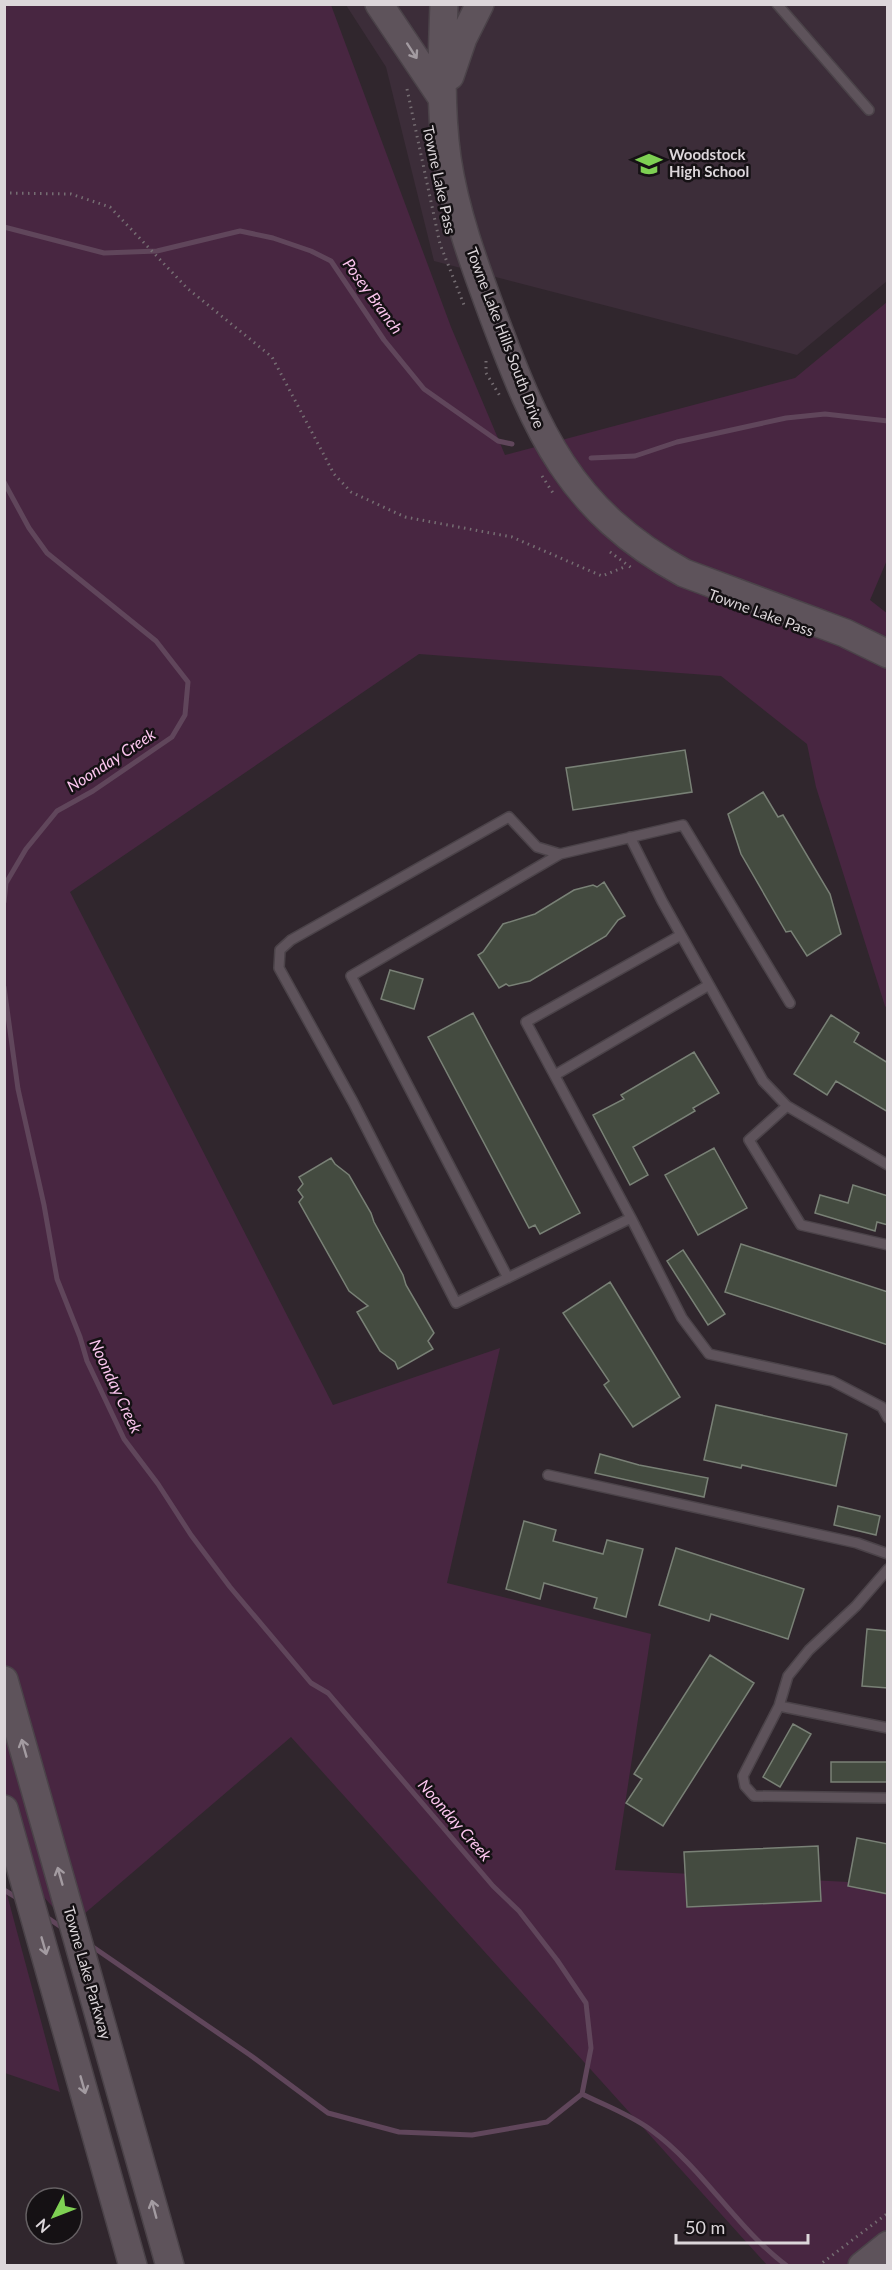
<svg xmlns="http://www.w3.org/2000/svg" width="892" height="2270" viewBox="0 0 892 2270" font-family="Lato,sans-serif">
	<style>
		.built { fill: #3c2d39 }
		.green { fill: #482641 }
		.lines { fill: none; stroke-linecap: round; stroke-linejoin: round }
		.stream { stroke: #60465b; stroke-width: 5 }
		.building { fill: #444b40; stroke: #798176; stroke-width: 1.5 }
		.lane-casing { stroke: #4b4349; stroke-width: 12 }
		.secondary-casing { stroke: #4b4349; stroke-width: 30 }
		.path { stroke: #756d72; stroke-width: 3; stroke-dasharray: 1.5 4.5; stroke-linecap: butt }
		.lane { stroke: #5e535b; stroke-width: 9 }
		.secondary { stroke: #5e535b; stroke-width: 27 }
		.oneway { stroke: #a39ba1 }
		.labels { text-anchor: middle; stroke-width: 5; stroke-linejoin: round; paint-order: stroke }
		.poi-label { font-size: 15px; font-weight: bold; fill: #dcd6da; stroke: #151114; text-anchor: start }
		.street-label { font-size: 15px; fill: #dcd6da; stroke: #151114 }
		.water-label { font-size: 16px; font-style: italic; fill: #fcc6ef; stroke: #151114 }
	</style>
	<rect width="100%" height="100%" fill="#30262d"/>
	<!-- built -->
	<path class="built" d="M346,5H887V281L797,355L434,261L386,67Z"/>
	<!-- green -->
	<path class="green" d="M4,5H331L451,327L505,455L795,378L887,302V560L870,600L888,614L887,1008L885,1006L816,787L807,744L721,676L419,654L70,892L333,1405L500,1348L447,1583L651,1634L615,1870L887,1884V2265H767L291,1737L70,1926L5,1854Z
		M5,1887L60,2092L5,2073Z"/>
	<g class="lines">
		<!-- stream -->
		<path class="stream" d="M4,227L104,253L157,251L240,231L273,238L311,251L331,261L384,340L424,389L498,441L512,444
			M591,458L635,456L677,442L786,418L825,414L888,421
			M4,482L29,528L47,553L156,641L188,682L185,715L172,737L93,791L57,811L26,849L6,883L4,902
			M4,987L18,1089L44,1205L57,1279L80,1337L87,1361L124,1439L158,1484L191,1535L230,1587L311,1683L328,1693L493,1886L519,1911L557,1960L586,2003L591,2048L582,2094L547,2122L472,2135L399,2132L328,2113L250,2055L90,1945
			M4,1890L19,1899
			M45,1916L64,1929
			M582,2094C604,2105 631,2115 651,2130C703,2168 735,2227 787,2266"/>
	</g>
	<!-- building -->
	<path class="building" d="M685,750L692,792L573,810L566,768Z
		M763,792L778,817L783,815L830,894L841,934L807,956L791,931L786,932L741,854L728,814Z
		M604,882L625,916L618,920L606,936L530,981L509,986L506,984L499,988L478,955L483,952L503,924L535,914L574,890L593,885L597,887Z
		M390,970L423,979L414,1009L381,999Z
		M473,1013L580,1213L540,1234L535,1225L529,1228L428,1037Z
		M831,1015L859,1033L854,1042L888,1063V1112L836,1081L827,1095L794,1074Z
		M694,1052L719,1093L693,1108L695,1111L633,1147L648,1175L630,1185L593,1115L624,1099L621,1095Z
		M714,1148L747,1208L698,1235L665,1175Z
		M331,1158L335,1164L349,1175L371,1213L374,1222L403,1275L406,1285L434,1333L428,1341L433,1349L398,1369L395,1362L380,1351L357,1312L368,1306L349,1291L299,1202L303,1197L298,1190L303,1184L299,1177Z
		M853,1185L888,1196V1225L877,1222L875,1231L815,1213L820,1195L848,1203Z
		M741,1244L888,1292V1345L725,1292Z
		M683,1250L725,1314L708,1325L667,1261Z
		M610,1282L680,1397L633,1427L604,1385L609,1381L563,1313Z
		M716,1405L847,1434L836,1486L742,1465L741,1468L704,1460Z
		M600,1454L639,1465L708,1478L704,1497L595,1473Z
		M838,1506L880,1516L876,1535L834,1525Z
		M524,1521L556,1530L553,1541L603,1554L607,1540L643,1549L626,1617L594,1608L597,1598L544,1583L540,1599L506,1589Z
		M676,1548L804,1589L788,1639L711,1614L709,1621L659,1605Z
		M867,1629L888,1631V1688L862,1686Z
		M710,1655L754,1683L663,1826L626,1803L642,1779L634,1774Z
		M793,1724L811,1734L780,1787L763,1777Z
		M831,1762H888V1782H831Z
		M857,1838L888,1844V1894L848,1886Z
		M818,1846L821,1901L687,1907L684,1852Z"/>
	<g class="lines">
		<!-- lane casing -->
		<g class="lane-casing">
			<path id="lane" d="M777,4L869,110
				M630,837L662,901L763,1081L787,1106L888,1165
				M790,1003L683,825L560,854L537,847L509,817L291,940L280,950L279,968L353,1102L456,1303L631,1218L682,1318L709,1354L832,1381L882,1407L888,1418
				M555,1075L709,985
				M787,1106L749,1140L801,1225L888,1245
				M631,1218L526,1022L681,935
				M508,1278L351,976L560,854
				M548,1475L857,1543L888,1554
				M888,1569L856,1606L809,1650L788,1676L779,1706L743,1776L745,1786L754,1796L888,1798
				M779,1706L888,1728"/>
		</g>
		<!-- secondary casing -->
		<g class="secondary-casing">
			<path id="secondary" d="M379,4L442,98
				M444,4C442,56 440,107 447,158C455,212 474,264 493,315C537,432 569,510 684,573L845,633L888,654
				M450,76L463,38L480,4
				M4,1680L170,2266
				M4,1809L133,2266
				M862,2266L888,2245"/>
		</g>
		<!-- path -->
		<path class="path" d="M407,89L440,244L464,305
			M4,193L71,194L110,207L187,288L272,357L334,474L351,492L405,517L512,537L602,576L627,566
			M486,361V373L500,396
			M542,476L553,493
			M610,552L633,569
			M818,2266L888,2213"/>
		<!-- lane -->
		<use href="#lane" class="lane"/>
		<!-- secondary -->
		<use href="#secondary" class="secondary"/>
	</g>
	<!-- one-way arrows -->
	<defs><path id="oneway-shaft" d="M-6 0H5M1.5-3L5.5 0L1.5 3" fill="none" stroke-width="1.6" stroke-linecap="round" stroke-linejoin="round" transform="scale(1.5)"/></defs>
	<g class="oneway">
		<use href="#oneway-shaft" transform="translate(412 51) rotate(57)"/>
		<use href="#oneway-shaft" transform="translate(24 1748) rotate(-106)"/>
		<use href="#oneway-shaft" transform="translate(60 1876) rotate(-106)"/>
		<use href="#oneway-shaft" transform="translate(44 1946) rotate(74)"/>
		<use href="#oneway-shaft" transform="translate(83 2085) rotate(74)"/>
		<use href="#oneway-shaft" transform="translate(154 2209) rotate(-105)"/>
	</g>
	<!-- icons -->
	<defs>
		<g id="school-bare" transform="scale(2.07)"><path d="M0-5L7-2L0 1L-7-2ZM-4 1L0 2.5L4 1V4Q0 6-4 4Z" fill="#7ed053" stroke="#151114" stroke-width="2.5" paint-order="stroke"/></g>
	</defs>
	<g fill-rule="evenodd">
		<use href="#school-bare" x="649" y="164"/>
	</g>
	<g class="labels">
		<!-- poi labels -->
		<g class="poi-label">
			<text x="669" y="160">Woodstock<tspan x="669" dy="17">High School</tspan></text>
		</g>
		<!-- street labels -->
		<g class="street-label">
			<text transform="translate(439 180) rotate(78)" y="5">Towne Lake Pass</text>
			<text transform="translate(505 338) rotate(69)" y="5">Towne Lake Hills South Drive</text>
			<text transform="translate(761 613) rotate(20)" y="5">Towne Lake Pass</text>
			<text transform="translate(87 1973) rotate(74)" y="5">Towne Lake Parkway</text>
		</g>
		<!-- water labels -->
		<g class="water-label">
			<text transform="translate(373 296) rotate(54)" y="6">Posey Branch</text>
			<text transform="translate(111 760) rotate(-33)" y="6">Noonday Creek</text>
			<text transform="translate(116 1386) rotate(65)" y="6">Noonday Creek</text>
			<text transform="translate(455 1820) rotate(49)" y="6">Noonday Creek</text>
		</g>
	</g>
	<!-- border -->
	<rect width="892" height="2270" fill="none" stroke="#dcd6da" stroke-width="12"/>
	<!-- north arrow -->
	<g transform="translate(54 2216) rotate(228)"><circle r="28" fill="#151114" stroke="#656063" stroke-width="1.5"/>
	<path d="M0-4.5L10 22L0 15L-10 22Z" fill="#7ed053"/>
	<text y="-9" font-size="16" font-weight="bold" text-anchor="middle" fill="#dcd6da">N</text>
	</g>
	<!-- scale -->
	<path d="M676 2234v9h132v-9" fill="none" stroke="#dcd6da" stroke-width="3"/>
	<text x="685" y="2234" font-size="18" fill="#dcd6da" stroke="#151114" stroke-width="4.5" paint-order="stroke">50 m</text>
</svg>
